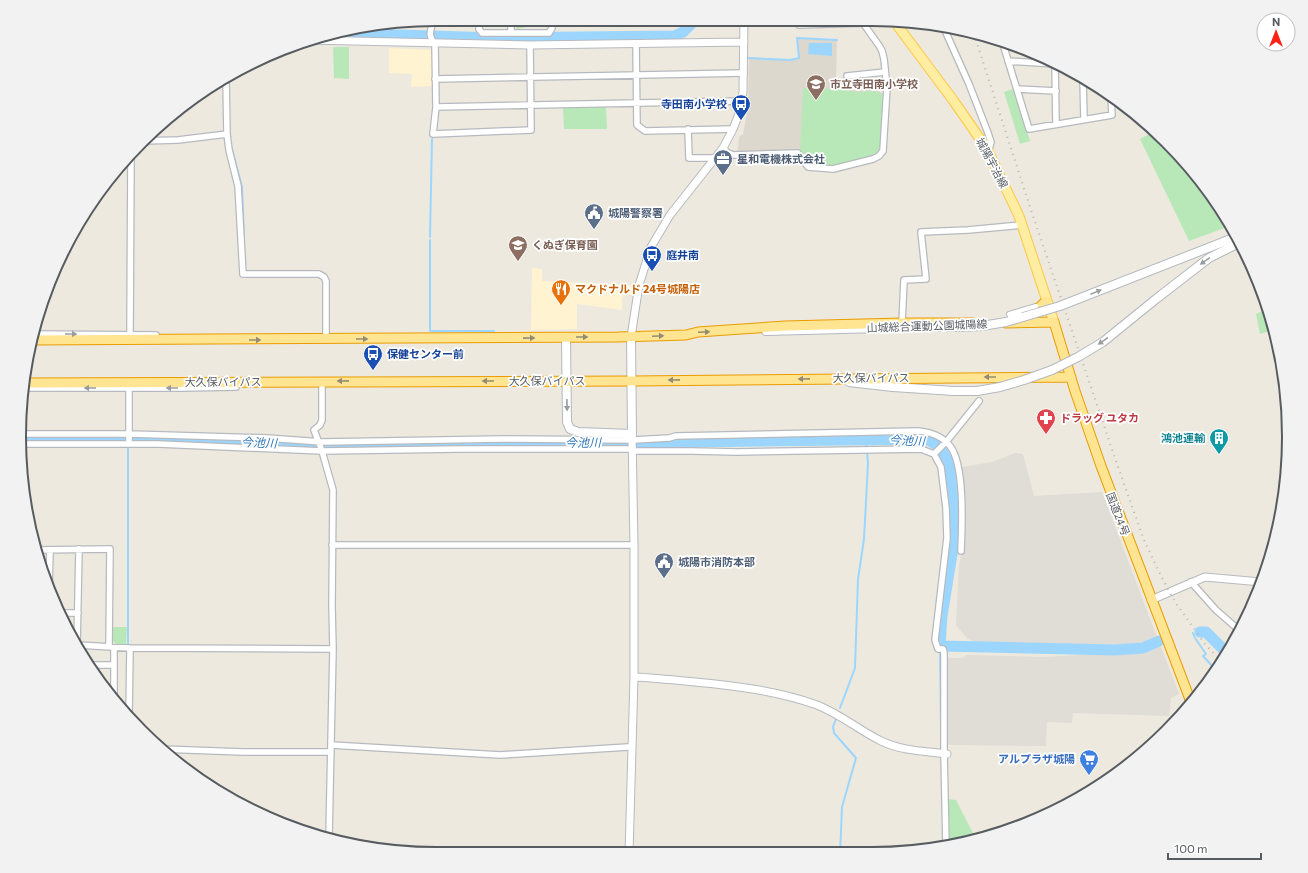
<svg xmlns="http://www.w3.org/2000/svg" width="1308" height="873" viewBox="0 0 1308 873" font-family="Commissioner,'Noto Sans JP',sans-serif">
	<style>
		.commercial { fill: #fff3d1 }
		.industrial { fill: #e0dcd6 }
		.education { fill: #dcd8cd }
		.green { fill: #b8e8b7 }
		.water { fill: #9cd6ff }
		.lines { fill: none; stroke-linecap: round; stroke-linejoin: round }
		.stream { stroke: #9cd6ff; stroke-width: 2 }
		.river { stroke: #9cd6ff; stroke-width: 11 }
		.minor-casing { stroke: #b6babf; stroke-width: 8 }
		.tertiary-casing { stroke: #b6babf; stroke-width: 9 }
		.secondary-casing { stroke: #b4b9bf; stroke-width: 10 }
		.primary-casing { stroke: #ffc645; stroke-width: 11 }
		.trunk-casing { stroke: #eb9c00; stroke-width: 11 }
		.minor { stroke: #fff; stroke-width: 5.5 }
		.tertiary { stroke: #fff; stroke-width: 7 }
		.secondary { stroke: #fff; stroke-width: 8 }
		.primary { stroke: #ffeda1; stroke-width: 9 }
		.trunk { stroke: #ffe492; stroke-width: 9 }
		.rail { stroke: #b3b4b4; stroke-width: 2; stroke-dasharray: 1 5; stroke-linecap: butt }
		.pedestrian-bridge-casing { stroke: #b6babf; stroke-width: 6; stroke-linecap: butt }
		.secondary-bridge-casing { stroke: #b4b9bf; stroke-width: 10; stroke-linecap: butt }
		.pedestrian-bridge { stroke: #fff; stroke-width: 4 }
		.secondary-bridge { stroke: #fff; stroke-width: 8 }
		.oneway { fill: #9a9da0 }
		.oneway2 { fill: #928c72 }
		.labels { text-anchor: middle; stroke-width: 3.5; stroke-linejoin: round; paint-order: stroke }
		.education-label { font-size: 11px; font-weight: bold; fill: #785e54; stroke: #fff; text-anchor: start }
		.transit-label { font-size: 11px; font-weight: bold; fill: #164399; stroke: #fff; text-anchor: start }
		.service-label { font-size: 11px; font-weight: bold; fill: #4e5e75; stroke: #fff; text-anchor: start }
		.street-label { font-size: 11px; fill: #575c61; stroke: #fff }
		.food-label { font-size: 11px; font-weight: bold; fill: #c56008; stroke: #fff; text-anchor: start }
		.health-label { font-size: 11px; font-weight: bold; fill: #be3a42; stroke: #fff; text-anchor: start }
		.culture-label { font-size: 11px; font-weight: bold; fill: #0d838f; stroke: #fff; text-anchor: end }
		.shop-label { font-size: 11px; font-weight: bold; fill: #366cbe; stroke: #fff; text-anchor: end }
		.water-label { font-size: 12px; font-style: italic; fill: #2f77bb; stroke: #fff }
		.rim { fill: none; stroke: #575c61; stroke-width: 2 }
	</style>
	<rect width="100%" height="100%" fill="#ede9de"/>
	<!-- commercial -->
	<path class="commercial" d="M389,48L432,50L433,86L411,87L412,74L389,73Z
		M532,268L542,269V281L634,285L632,295H626L622,297V310L577,304V329L531,330Z"/>
	<!-- industrial -->
	<path class="industrial" d="M1015,453L1023,454L1034,496L1102,492L1157,637L1142,644L1071,647L979,645L967,638L956,625L959,566L963,544L960,469L962,467L992,462Z
		M1160,644L1179,694L1171,698L1169,716L1073,713L1072,723L1047,722L1046,746L945,745L947,658H962L967,655L1044,657L1097,654V651L1143,649Z"/>
	<!-- education -->
	<path class="education" d="M797,38L837,40L836,83L854,90H876L884,94L881,151L876,156L834,166L809,165L799,151L736,152L738,149L739,137L743,134L748,107L749,58L790,60L799,58Z"/>
	<!-- green -->
	<path class="green" d="M514,22H526L527,27L517,29L514,25Z
		M333,47H349V79L334,78Z
		M836,84L854,92L876,91L883,95L880,151L878,154L873,156L833,165L809,163L800,151L803,88L835,89Z
		M1013,89L1030,141L1020,144L1004,92Z
		M606,106L607,129H564L563,107Z
		M1155,131L1167,141L1219,204L1230,226L1189,241L1140,139Z
		M1267,309L1273,330L1260,334L1256,314Z
		M111,627H127L126,646L116,644L111,639Z
		M948,799L956,800L976,839L963,843L948,841Z"/>
	<!-- water -->
	<path class="water" d="M809,43H832V56L808,54Z"/>
	<g class="lines">
		<!-- stream -->
		<path class="stream" d="M749,58L790,60L799,58L797,38L837,40
			M436,131L437,118
			M232,149L242,187L244,237
			M430,237L432,139
			M430,240V331H494
			M128,446V646
			M1193,633L1195,638L1206,654L1203,656L1217,671
			M940,646L941,732
			M840,708L855,668L858,579L864,539L868,463L866,440
			M836,719L833,727L834,733L856,758L842,807L840,854"/>
		<!-- river -->
		<path class="river" d="M336,33L496,38L675,36L683,32L695,20
			M22,440C123,439 225,440 326,446L926,439L939,446L949,463L954,508L952,554L942,616L940,646L1115,650L1143,648L1159,641
			M1200,632H1206L1227,653"/>
		<!-- minor casing -->
		<g class="minor-casing">
			<path id="minor" d="M598,21V22L607,21
				M433,22C430,32 428,35 435,44L436,107L742,101
				M479,22V29L482,33H549L552,28V21
				M511,22V33
				M943,26L969,84L988,133L991,142L990,146L987,149
				M636,44L637,125L645,131L733,129
				M1003,44L1029,129L1112,115L1111,96
				M1008,61L1055,64
				M1055,62L1056,124
				M847,76L885,72
				M226,79L227,134L229,150L238,186L243,274H319L324,277L326,281V334L323,339
				M435,79L744,73
				M1083,79L1084,119
				M1017,89L1056,91
				M436,107L433,134L531,130L530,45
				M688,129L689,158H715
				M142,141L178,140L227,134
				M723,148L728,153L734,155L798,153L808,167L833,169L873,159L879,156L883,151L887,87L884,59L882,51L880,47L863,23L799,25L798,20
				M902,323L904,280L926,279L921,232L968,230L1022,225
				M32,334L156,335
				M130,335L131,153
				M320,382L322,381V420L320,425L314,430L322,451L333,490L332,606L333,649L329,837
				M23,388H182L236,387
				M129,388V444
				M22,434H129L267,438L322,442L502,439L633,440L669,438L676,436C757,435 837,432 918,431C930,432 942,436 950,446C965,465 962,526 961,551
				M22,444H158L322,451L458,449H633
				M633,451H692L737,452L921,449L934,454L941,467L946,508L947,538L935,640L938,649H943L944,653V753L946,845L953,846
				M934,454L946,442L979,401
				M332,545H634
				M79,549L77,645L130,648L333,649
				M36,550L110,549L109,647
				M1191,582L1216,610L1239,630
				M49,589L50,550
				M61,613H78
				M114,648V696
				M90,665H114
				M129,716L130,648
				M331,745L500,755L628,747H632
				M161,749L243,752H331"/>
		</g>
		<!-- tertiary casing -->
		<g class="tertiary-casing">
			<path id="tertiary" d="M308,40L530,45L744,42
				M631,337L639,285L651,247L670,215L723,148L733,129L739,114L743,92L744,20
				M1151,600L1205,577L1261,582
				M634,677C654,678 674,680 695,682C737,686 778,691 817,705C840,714 859,730 881,741C902,751 924,751 947,754
				M629,854L634,677V545L632,434"/>
		</g>
		<!-- secondary casing -->
		<g class="secondary-casing">
			<path id="secondary" d="M766,331L919,327
				M566,338L567,422L570,429L578,432L632,434L631,337
				M849,382L893,387L954,391"/>
		</g>
		<!-- primary casing -->
		<g class="primary-casing">
			<path id="primary" d="M894,21L953,100L987,149L1019,216L1054,322"/>
		</g>
		<!-- trunk casing -->
		<g class="trunk-casing">
			<path id="trunk" d="M1027,313L1040,307L1046,301
				M1006,323L1054,322L1075,391L1101,466L1191,702
				M31,340L618,337L686,335L698,332L785,326L902,323H973
				M24,383L632,381L1071,377"/>
		</g>
		<!-- minor -->
		<use href="#minor" class="minor"/>
		<!-- tertiary -->
		<use href="#tertiary" class="tertiary"/>
		<!-- secondary -->
		<use href="#secondary" class="secondary"/>
		<!-- primary -->
		<use href="#primary" class="primary"/>
		<!-- trunk -->
		<use href="#trunk" class="trunk"/>
		<!-- rail -->
		<path class="rail" d="M974,34L1029,204L1117,464L1144,540L1159,572L1175,602L1205,644L1222,662"/>
		<!-- pedestrian-bridge casing -->
		<g class="pedestrian-bridge-casing">
			<path id="pedestrian-bridge" d="M1020,314L1010,316L1009,314L1036,306"/>
		</g>
		<!-- secondary-bridge casing -->
		<g class="secondary-bridge-casing">
			<path id="secondary-bridge" d="M919,327H959L982,326L1006,322L1060,306L1236,237
				M954,391H977L1000,387L1024,380L1052,370L1078,357L1103,342L1156,299L1209,258L1239,243"/>
		</g>
		<!-- pedestrian-bridge -->
		<use href="#pedestrian-bridge" class="pedestrian-bridge"/>
		<!-- secondary-bridge -->
		<use href="#secondary-bridge" class="secondary-bridge"/>
	</g>
	<!-- one-way arrows -->
	<defs><path id="oneway-solid" d="M-6-.8H1V-3.2L6.5 0L1 3.2V.8H-6Z"/></defs>
	<g class="oneway">
		<use href="#oneway-solid" transform="translate(1205 261) rotate(145)"/>
		<use href="#oneway-solid" transform="translate(1096 292) rotate(-22)"/>
		<use href="#oneway-solid" transform="translate(71 334)"/>
		<use href="#oneway-solid" transform="translate(1103 341) rotate(145)"/>
		<use href="#oneway-solid" transform="translate(90 388) rotate(180)"/>
		<use href="#oneway-solid" transform="translate(172 388) rotate(180)"/>
		<use href="#oneway-solid" transform="translate(567 405) rotate(89)"/>
	</g>
	<g class="oneway2">
		<use href="#oneway-solid" transform="translate(704 332) rotate(-3)"/>
		<use href="#oneway-solid" transform="translate(658 336) rotate(-2)"/>
		<use href="#oneway-solid" transform="translate(582 337)"/>
		<use href="#oneway-solid" transform="translate(529 338) rotate(-1)"/>
		<use href="#oneway-solid" transform="translate(362 339)"/>
		<use href="#oneway-solid" transform="translate(255 340)"/>
		<use href="#oneway-solid" transform="translate(990 377) rotate(180)"/>
		<use href="#oneway-solid" transform="translate(804 379) rotate(179)"/>
		<use href="#oneway-solid" transform="translate(674 380) rotate(179)"/>
		<use href="#oneway-solid" transform="translate(343 381) rotate(179)"/>
		<use href="#oneway-solid" transform="translate(488 381) rotate(-180)"/>
	</g>
	<!-- icons -->
	<defs>
		<g id="school-pin" transform="scale(1)"><path d="M0 17L-7.5 6A9.5 9.5 0 1 1 7.5 6Z" fill="#8d6e63" stroke="#fff"/><path d="M0-5L7-2L0 1L-7-2ZM-4 1L0 2.5L4 1V4Q0 6-4 4Z" fill="#fff"/></g>
		<g id="bus-pin" transform="scale(1)"><path d="M0 17L-7.5 6A9.5 9.5 0 1 1 7.5 6Z" fill="#1a4fb4" stroke="#fff"/><path d="M-5-6H5V4H4V6H2V4H-2V6H-4V4H-5ZM-3.5-4V0h7V-4ZM-3.5 1.2v1.5H-2V1.2ZM2 1.2v1.5H3.5V1.2Z" fill="#fff"/></g>
		<g id="office-pin" transform="scale(1)"><path d="M0 17L-7.5 6A9.5 9.5 0 1 1 7.5 6Z" fill="#5c6f8a" stroke="#fff"/><path d="M-6-3h4V-5.5h4V-3h4V5H-6ZM-1-4.5V-3h2v-1.5ZM-6 0V1H6V0Z" fill="#fff"/></g>
		<g id="civic-pin" transform="scale(1)"><path d="M0 17L-7.5 6A9.5 9.5 0 1 1 7.5 6Z" fill="#5c6f8a" stroke="#fff"/><path d="M-.6-6.5H3V-4.5H.6V-3L4-1V1h2V6H-6V1h2V-1L-.6-3ZM-1.2 2.5V6h2.4V2.5Z" fill="#fff"/></g>
		<g id="restaurant-pin" transform="scale(1)"><path d="M0 17L-7.5 6A9.5 9.5 0 1 1 7.5 6Z" fill="#e8710a" stroke="#fff"/><path d="M-5-6h1v4h1v-4h1v4h1v-4h1v5L-1.5 .5V6h-2V.5L-5-1ZM5-6V6H3V1.5H1.5Q1.5-4 5-6Z" fill="#fff"/></g>
		<g id="pharmacy-pin" transform="scale(1)"><path d="M0 17L-7.5 6A9.5 9.5 0 1 1 7.5 6Z" fill="#e0444e" stroke="#fff"/><path d="M-2-6h4v4h4v4h-4v4h-4v-4h-4v-4h4Z" fill="#fff"/></g>
		<g id="building-pin" transform="scale(1)"><path d="M0 17L-7.5 6A9.5 9.5 0 1 1 7.5 6Z" fill="#0f9aa8" stroke="#fff"/><path d="M-4-6H4V6H1V3H-1V6H-4ZM-2.5-4.3h1.7v1.8h-1.7ZM.8-4.3h1.7v1.8H.8ZM-2.5-1h1.7V.8h-1.7ZM.8-1h1.7V.8H.8Z" fill="#fff"/></g>
		<g id="supermarket-pin" transform="scale(1)"><path d="M0 17L-7.5 6A9.5 9.5 0 1 1 7.5 6Z" fill="#3f7fe0" stroke="#fff"/><path d="M-6-5.5h2.5l.6 2H6L4.5 2H-2.5L-4.4-4H-6ZM-1.5 3.2a1.3 1.3 0 1 0 .1 0ZM3 3.2a1.3 1.3 0 1 0 .1 0Z" fill="#fff"/></g>
	</defs>
	<g fill-rule="evenodd">
		<use href="#school-pin" x="816" y="84"/>
		<use href="#bus-pin" x="741" y="104"/>
		<use href="#office-pin" x="723" y="159"/>
		<use href="#civic-pin" x="594" y="213"/>
		<use href="#school-pin" x="518" y="245"/>
		<use href="#bus-pin" x="652" y="255"/>
		<use href="#restaurant-pin" x="561" y="289"/>
		<use href="#bus-pin" x="373" y="354"/>
		<use href="#pharmacy-pin" x="1046" y="418"/>
		<use href="#building-pin" x="1219" y="438"/>
		<use href="#civic-pin" x="664" y="562"/>
		<use href="#supermarket-pin" x="1089" y="759"/>
	</g>
	<g class="labels">
		<!-- education labels -->
		<g class="education-label">
			<text x="830" y="88">市立寺田南小学校</text>
			<text x="532" y="249">くぬぎ保育園</text>
		</g>
		<!-- transit labels -->
		<g class="transit-label">
			<text x="727" y="108" text-anchor="end">寺田南小学校</text>
			<text x="666" y="259">庭井南</text>
			<text x="387" y="358">保健センター前</text>
		</g>
		<!-- service labels -->
		<g class="service-label">
			<text x="737" y="163">星和電機株式会社</text>
			<text x="608" y="217">城陽警察署</text>
			<text x="678" y="566">城陽市消防本部</text>
		</g>
		<!-- street labels -->
		<g class="street-label">
			<text transform="translate(992 163) rotate(62)" y="4">城陽宇治線</text>
			<text transform="translate(927 326) rotate(-2)" y="4">山城総合運動公園城陽線</text>
			<text x="871" y="382">大久保バイパス</text>
			<text x="547" y="385">大久保バイパス</text>
			<text x="223" y="386">大久保バイパス</text>
			<text transform="translate(1118 514) rotate(69)" y="4">国道24号</text>
		</g>
		<!-- food labels -->
		<g class="food-label">
			<text x="575" y="293">マクドナルド 24号城陽店</text>
		</g>
		<!-- health labels -->
		<g class="health-label">
			<text x="1060" y="422">ドラッグ ユタカ</text>
		</g>
		<!-- culture labels -->
		<g class="culture-label">
			<text x="1205" y="442">鴻池運輸</text>
		</g>
		<!-- shop labels -->
		<g class="shop-label">
			<text x="1075" y="763">アルプラザ城陽</text>
		</g>
		<!-- water labels -->
		<g class="water-label">
			<text transform="translate(907 441) rotate(2)" y="4">今池川</text>
			<text transform="translate(259 443) rotate(2)" y="4">今池川</text>
			<text transform="translate(583 443) rotate(-1)" y="4">今池川</text>
		</g>
	</g>
	<!-- crop -->
	<path d="M0 0H1308V873H0ZM436 26H872A410 410 0 0 1 1282 436V437A410 410 0 0 1 872 847H436A410 410 0 0 1 26 437V436A410 410 0 0 1 436 26Z" fill="#f2f2f2" fill-rule="evenodd"/>
	<path class="rim" d="M436 26H872A410 410 0 0 1 1282 436V437A410 410 0 0 1 872 847H436A410 410 0 0 1 26 437V436A410 410 0 0 1 436 26Z"/>
	<!-- north arrow -->
	<g transform="translate(1276 32)"><circle r="19" fill="#ffffff" stroke="#bcbec0"/>
	<path d="M0-3L7 15L0 10L-7 15Z" fill="#fb2215"/>
	<text y="-6" font-size="11" font-weight="bold" text-anchor="middle" fill="#575c61">N</text>
	</g>
	<!-- scale -->
	<path d="M1168 853v6h93v-6" fill="none" stroke="#575c61" stroke-width="2"/>
	<text x="1174" y="853" font-size="12" fill="#575c61" stroke="#ffffff" stroke-width="3" paint-order="stroke">100 m</text>
</svg>
